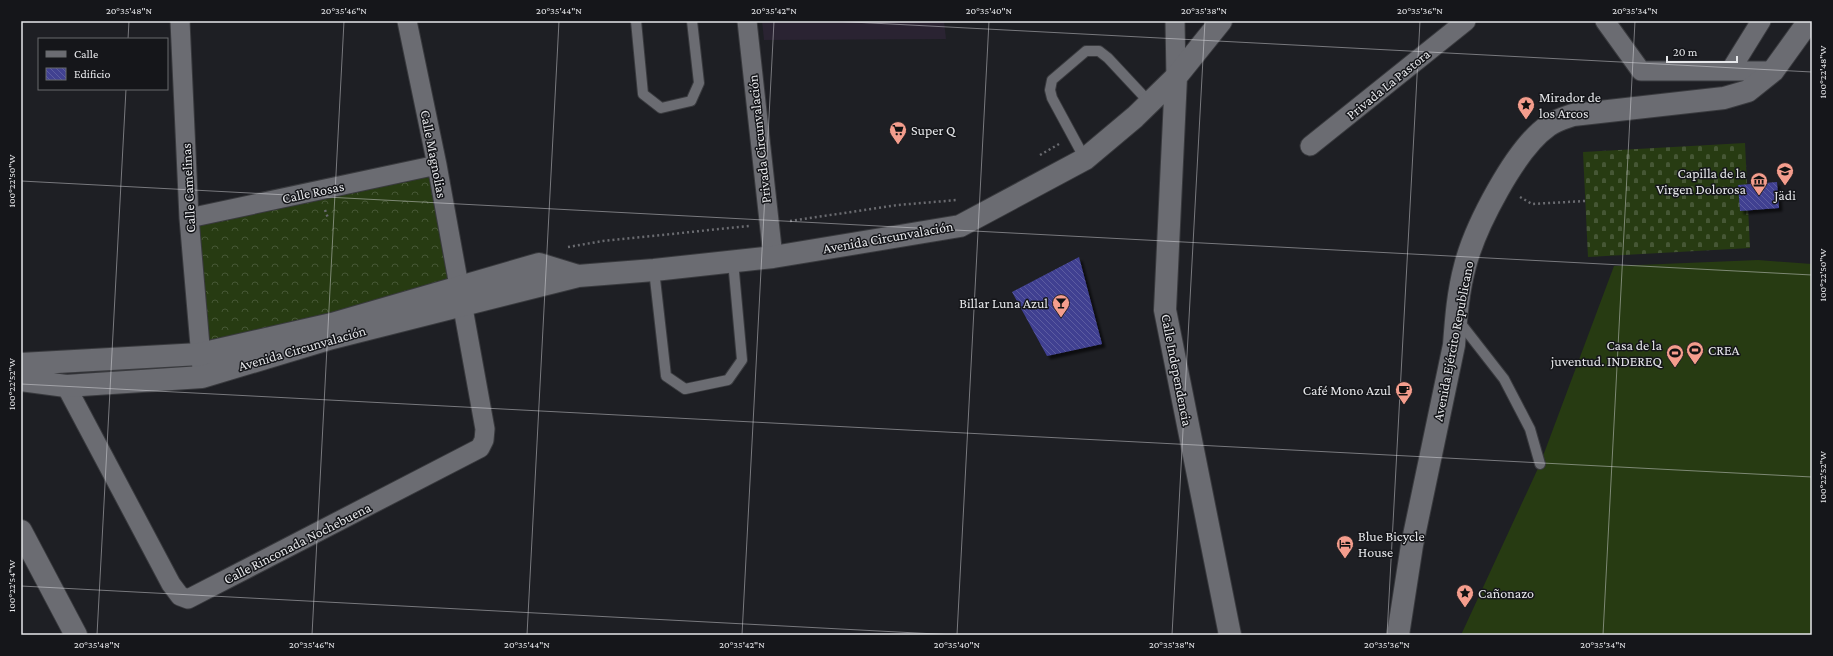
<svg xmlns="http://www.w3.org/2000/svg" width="1833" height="656" viewBox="0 0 1833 656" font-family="'Crimson Pro',serif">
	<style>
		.medical { fill: #2a2332 }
		.forest { fill: url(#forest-crowns) }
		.cemetery { fill: url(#cemetery-stones) }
		.pitch { fill: #273b12 }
		.building { fill: url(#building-back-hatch); filter: url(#shadow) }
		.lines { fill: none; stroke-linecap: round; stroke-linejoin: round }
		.lane-casing { stroke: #393a3e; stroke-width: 12 }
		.street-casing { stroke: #393a3e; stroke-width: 21 }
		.secondary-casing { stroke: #393a3e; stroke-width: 24 }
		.path { stroke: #6a6b70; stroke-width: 2.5; stroke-dasharray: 2 3; stroke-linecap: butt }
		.lane { stroke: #6b6c72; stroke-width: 10 }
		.street { stroke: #6b6c72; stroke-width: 19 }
		.secondary { stroke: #6b6c72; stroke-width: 22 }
		.ticks { fill: none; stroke: #e6e7ea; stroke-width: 1; stroke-opacity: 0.45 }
		.labels { text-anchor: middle; stroke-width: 3; stroke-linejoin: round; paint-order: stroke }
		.street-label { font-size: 14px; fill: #e6e7ea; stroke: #15161a }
		.poi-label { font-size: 14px; fill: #e6e7ea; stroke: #15161a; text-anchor: start }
		.neatline { fill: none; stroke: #e6e7ea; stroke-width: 1.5 }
		.ticks-label { font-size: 10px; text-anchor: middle; fill: #e6e7ea }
	</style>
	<defs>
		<pattern id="forest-crowns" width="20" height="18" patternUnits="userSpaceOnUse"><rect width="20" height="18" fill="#273b12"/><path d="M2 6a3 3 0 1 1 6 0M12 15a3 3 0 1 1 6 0" fill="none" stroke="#465735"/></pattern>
		<pattern id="cemetery-stones" width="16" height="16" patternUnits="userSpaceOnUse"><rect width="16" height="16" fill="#273b12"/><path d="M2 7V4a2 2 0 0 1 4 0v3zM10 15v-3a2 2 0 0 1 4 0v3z" fill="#465735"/></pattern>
		<pattern id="building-back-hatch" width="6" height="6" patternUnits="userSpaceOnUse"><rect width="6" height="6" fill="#414191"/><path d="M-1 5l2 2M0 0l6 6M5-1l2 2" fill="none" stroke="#5c5ca1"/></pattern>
		<filter id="shadow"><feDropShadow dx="3.5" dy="3.5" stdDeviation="1" flood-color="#0009"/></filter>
	</defs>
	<rect width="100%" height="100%" fill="#1e1f24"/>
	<!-- medical -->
	<path class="medical" d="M762,21H944L946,39L764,40Z"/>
	<!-- forest -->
	<path class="forest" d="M437,165L460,288L200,354L189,218Z"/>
	<!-- cemetery -->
	<path class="cemetery" d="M1745,143L1750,248L1588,257L1583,152Z"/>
	<!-- pitch -->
	<path class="pitch" d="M1758,260L1812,264V635H1461L1540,464L1614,266Z"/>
	<!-- building -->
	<path class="building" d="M1777,182L1779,208L1740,211L1738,185Z
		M1079,257L1102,344L1047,356L1012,292Z"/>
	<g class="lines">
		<!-- lane casing -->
		<g class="lane-casing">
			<path id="lane" d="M636,21L643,94L661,108L691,101L699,83L692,21
				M1085,159L1052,98L1050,90L1052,80L1086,51H1099L1108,58L1150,103
				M654,270L666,376L685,389L728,380L742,360L733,261
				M1458,320L1504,379L1530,429L1540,464"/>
		</g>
		<!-- street casing -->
		<g class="street-casing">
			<path id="street" d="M180,21L189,218L202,369
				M747,21L773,257
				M1175,21L1176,77
				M1605,21L1641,71H1773
				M1730,71L1761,21
				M1310,146L1466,21
				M189,218L437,165
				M66,386L171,584L180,596L188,599L480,448L484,440L485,429L437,165L407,21"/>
		</g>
		<!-- secondary casing -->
		<g class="secondary-casing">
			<path id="secondary" d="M1176,77L1165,310L1230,635
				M21,364L200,354L332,324L539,264L578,276
				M21,380L66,386L202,377L332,338L578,276L654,270L773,257L960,226L1085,159L1135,117L1176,77L1221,21
				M21,531L76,635
				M1398,635L1412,545L1454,345C1456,318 1458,292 1465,266C1475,227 1515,149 1548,126C1556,120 1564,118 1573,115L1724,98L1748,91L1773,71L1809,21"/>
		</g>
		<!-- path -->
		<path class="path" d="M1040,155L1059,144
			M1520,197L1532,204L1585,201
			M325,210L328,218
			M790,221L898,205L957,200
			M568,247L603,241L749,226"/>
		<!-- lane -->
		<use href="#lane" class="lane"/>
		<!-- street -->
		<use href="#street" class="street"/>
		<!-- secondary -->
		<use href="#secondary" class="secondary"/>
	</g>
	<!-- ticks -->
	<path class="ticks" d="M833,21L1812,72M128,39L129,21M21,181L1812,275M21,384L1812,477M21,586L955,635M97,635L126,89M312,635L344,21M527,635L559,21M742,635L774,21M957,635L989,21M1172,635L1205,21M1387,635L1420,21M1603,635L1635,21"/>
	<!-- icons -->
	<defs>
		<g id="sight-pin" transform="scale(0.9)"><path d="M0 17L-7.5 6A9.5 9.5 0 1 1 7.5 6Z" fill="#f49d8d" stroke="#15161a"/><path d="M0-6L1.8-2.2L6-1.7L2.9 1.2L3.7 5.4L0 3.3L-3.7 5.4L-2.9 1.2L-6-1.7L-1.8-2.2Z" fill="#111"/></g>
		<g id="supermarket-pin" transform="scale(0.9)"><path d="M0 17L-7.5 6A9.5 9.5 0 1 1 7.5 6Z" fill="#f49d8d" stroke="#15161a"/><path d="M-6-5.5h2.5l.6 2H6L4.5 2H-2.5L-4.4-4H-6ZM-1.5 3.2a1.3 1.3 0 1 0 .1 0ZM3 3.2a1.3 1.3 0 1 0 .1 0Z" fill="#111"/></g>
		<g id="school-pin" transform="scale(0.9)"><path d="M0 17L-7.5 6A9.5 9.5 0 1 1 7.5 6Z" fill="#f49d8d" stroke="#15161a"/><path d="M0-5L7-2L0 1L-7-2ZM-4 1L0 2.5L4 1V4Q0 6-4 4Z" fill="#111"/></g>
		<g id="museum-pin" transform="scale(0.9)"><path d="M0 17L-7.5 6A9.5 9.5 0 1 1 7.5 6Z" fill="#f49d8d" stroke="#15161a"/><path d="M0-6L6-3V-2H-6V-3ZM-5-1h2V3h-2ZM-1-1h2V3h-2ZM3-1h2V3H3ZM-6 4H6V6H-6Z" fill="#111"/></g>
		<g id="bar-pin" transform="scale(0.9)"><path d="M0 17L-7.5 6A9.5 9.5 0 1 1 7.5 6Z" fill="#f49d8d" stroke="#15161a"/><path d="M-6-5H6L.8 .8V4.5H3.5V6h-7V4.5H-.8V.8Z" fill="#111"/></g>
		<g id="stadium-pin" transform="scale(0.9)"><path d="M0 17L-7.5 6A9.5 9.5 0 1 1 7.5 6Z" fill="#f49d8d" stroke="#15161a"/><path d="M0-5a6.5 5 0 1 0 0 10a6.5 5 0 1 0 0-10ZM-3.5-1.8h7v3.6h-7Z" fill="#111"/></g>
		<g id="cafe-pin" transform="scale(0.9)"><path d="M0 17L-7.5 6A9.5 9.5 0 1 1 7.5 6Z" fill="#f49d8d" stroke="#15161a"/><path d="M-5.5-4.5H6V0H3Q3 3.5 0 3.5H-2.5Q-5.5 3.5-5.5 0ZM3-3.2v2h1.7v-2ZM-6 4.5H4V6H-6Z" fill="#111"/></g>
		<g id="hotel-pin" transform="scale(0.9)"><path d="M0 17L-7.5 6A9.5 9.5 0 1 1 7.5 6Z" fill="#f49d8d" stroke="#15161a"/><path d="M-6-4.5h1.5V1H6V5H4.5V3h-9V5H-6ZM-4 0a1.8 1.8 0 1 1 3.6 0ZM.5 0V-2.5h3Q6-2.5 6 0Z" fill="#111"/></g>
	</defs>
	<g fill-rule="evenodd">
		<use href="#sight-pin" x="1526" y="105"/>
		<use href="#supermarket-pin" x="898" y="130"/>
		<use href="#school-pin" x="1785" y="171"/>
		<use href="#museum-pin" x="1759" y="181"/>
		<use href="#bar-pin" x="1061" y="303"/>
		<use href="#stadium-pin" x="1695" y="350"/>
		<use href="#stadium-pin" x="1675" y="353"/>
		<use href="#cafe-pin" x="1404" y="390"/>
		<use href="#hotel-pin" x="1345" y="544"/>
		<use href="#sight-pin" x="1465" y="593"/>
	</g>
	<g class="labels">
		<!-- street labels -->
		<g class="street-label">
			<text transform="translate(1388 84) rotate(-39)" y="5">Privada La Pastora</text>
			<text transform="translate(759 139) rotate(-96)" y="5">Privada Circunvalación</text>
			<text transform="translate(434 154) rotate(79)" y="5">Calle Magnolias</text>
			<text transform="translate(188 188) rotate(-93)" y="5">Calle Camelinas</text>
			<text transform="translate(313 192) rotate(-12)" y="5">Calle Rosas</text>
			<text transform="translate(888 237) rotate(-10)" y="5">Avenida Circunvalación</text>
			<text transform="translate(1453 341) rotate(-79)" y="5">Avenida Ejército Republicano</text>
			<text transform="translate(302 348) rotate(-16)" y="5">Avenida Circunvalación</text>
			<text transform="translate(1177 370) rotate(79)" y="5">Calle Independencia</text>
			<text transform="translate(297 543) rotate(-27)" y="5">Calle Rinconada Nochebuena</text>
		</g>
		<!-- poi labels -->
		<g class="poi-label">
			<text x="1539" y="102">Mirador de<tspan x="1539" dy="16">los Arcos</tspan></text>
			<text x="911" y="135">Super Q</text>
			<text x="1746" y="178" text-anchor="end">Capilla de la<tspan x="1746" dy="16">Virgen Dolorosa</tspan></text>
			<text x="1785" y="200" text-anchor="middle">Jädi</text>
			<text x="1048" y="308" text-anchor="end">Billar Luna Azul</text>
			<text x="1662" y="350" text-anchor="end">Casa de la<tspan x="1662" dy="16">juventud. INDEREQ</tspan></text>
			<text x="1708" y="355">CREA</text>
			<text x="1391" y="395" text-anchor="end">Café Mono Azul</text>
			<text x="1358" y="541">Blue Bicycle<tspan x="1358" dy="16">House</tspan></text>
			<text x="1478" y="598">Cañonazo</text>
		</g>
	</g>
	<!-- border -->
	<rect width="1833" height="656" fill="none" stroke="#15161a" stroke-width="44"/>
	<!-- legend -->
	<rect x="38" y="38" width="130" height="52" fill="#15161a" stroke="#696a6d"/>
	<rect x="46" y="51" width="20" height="6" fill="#6b6c72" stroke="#696a6d"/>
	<text x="74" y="58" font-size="12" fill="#e6e7ea">Calle</text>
	<rect x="46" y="68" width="20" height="12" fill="url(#building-back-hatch)" stroke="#696a6d"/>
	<text x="74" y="78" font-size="12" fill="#e6e7ea">Edificio</text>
	<!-- scale -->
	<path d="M1667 56v6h70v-6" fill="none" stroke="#e6e7ea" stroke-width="2"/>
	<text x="1673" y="56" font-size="12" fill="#e6e7ea" stroke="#15161a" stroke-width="3" paint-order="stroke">20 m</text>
	<rect x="22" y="22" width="1789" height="612" class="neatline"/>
	<g class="ticks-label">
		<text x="129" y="14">20°35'48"N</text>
		<text x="344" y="14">20°35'46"N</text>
		<text x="559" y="14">20°35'44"N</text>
		<text x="774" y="14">20°35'42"N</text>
		<text x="989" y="14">20°35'40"N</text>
		<text x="1204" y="14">20°35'38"N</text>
		<text x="1420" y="14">20°35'36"N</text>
		<text x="1635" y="14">20°35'34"N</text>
		<text transform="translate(1822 72) rotate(-90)" y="4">100°22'48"W</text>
		<text transform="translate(11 181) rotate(-90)" y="4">100°22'50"W</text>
		<text transform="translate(1822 275) rotate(-90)" y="4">100°22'50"W</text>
		<text transform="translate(11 384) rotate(-90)" y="4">100°22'52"W</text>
		<text transform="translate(1822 477) rotate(-90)" y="4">100°22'52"W</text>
		<text transform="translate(11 586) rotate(-90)" y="4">100°22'54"W</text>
		<text x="97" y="648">20°35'48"N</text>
		<text x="312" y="648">20°35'46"N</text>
		<text x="527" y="648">20°35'44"N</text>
		<text x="742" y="648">20°35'42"N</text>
		<text x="957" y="648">20°35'40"N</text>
		<text x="1172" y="648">20°35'38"N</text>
		<text x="1387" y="648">20°35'36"N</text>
		<text x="1603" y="648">20°35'34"N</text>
	</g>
</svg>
